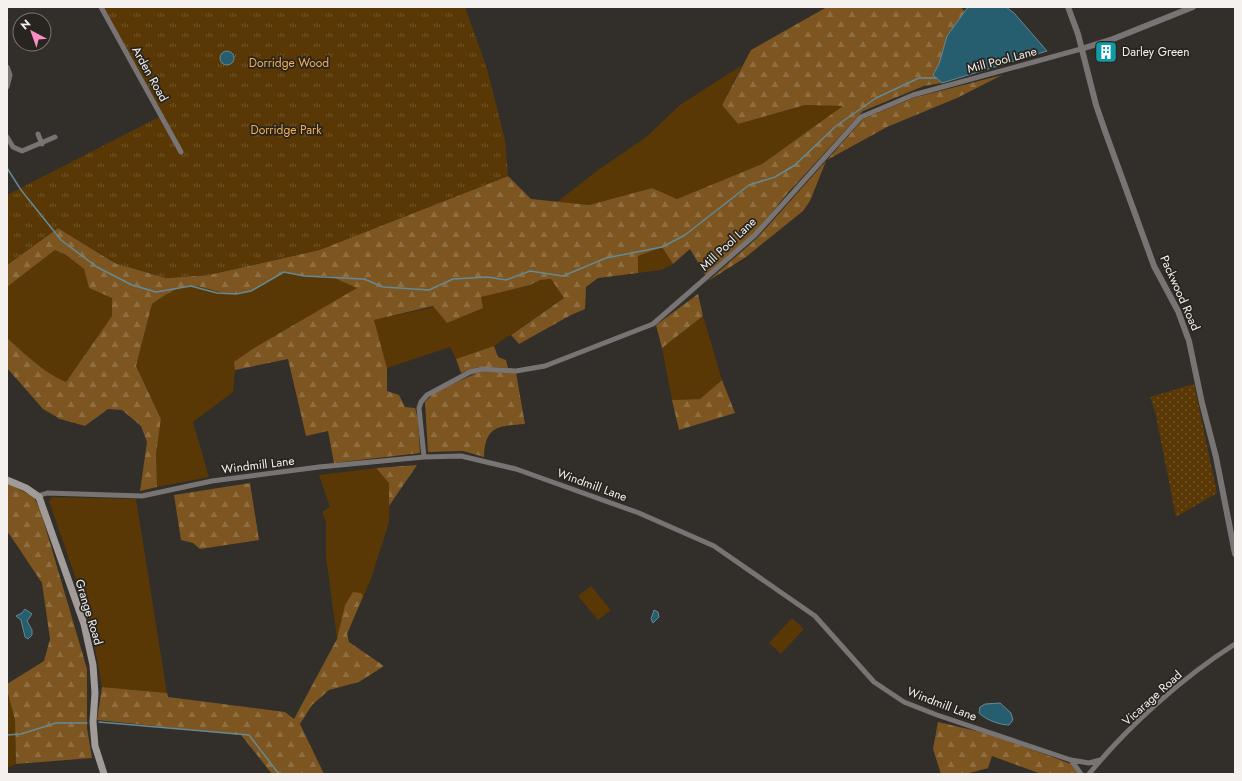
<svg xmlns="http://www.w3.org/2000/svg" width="1242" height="781" viewBox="0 0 1242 781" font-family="Jost,sans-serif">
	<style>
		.grass { fill: #593805 }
		.forest { fill: url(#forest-firs) }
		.park { fill: url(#park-tufts) }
		.garden { fill: url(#garden-dots) }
		.water { fill: #275e6f; stroke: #648a95 }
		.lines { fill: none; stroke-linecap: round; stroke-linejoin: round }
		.stream { stroke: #648a95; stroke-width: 1.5 }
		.minor { stroke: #787474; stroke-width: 5 }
		.tertiary { stroke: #787474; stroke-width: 6 }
		.secondary { stroke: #a19b9a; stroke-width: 7 }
		.labels { text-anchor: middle; stroke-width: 3.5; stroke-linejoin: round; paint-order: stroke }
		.poi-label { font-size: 12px; fill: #f4f1ee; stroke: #28241f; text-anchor: start }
		.street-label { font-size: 12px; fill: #f4f1ee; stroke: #28241f }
		.park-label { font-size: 12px; fill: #f7b054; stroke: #28241f }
	</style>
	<defs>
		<pattern id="forest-firs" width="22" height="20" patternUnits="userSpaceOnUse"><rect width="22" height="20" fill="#7c5521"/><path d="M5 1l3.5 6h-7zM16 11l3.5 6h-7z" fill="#8f6e42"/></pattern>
		<pattern id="park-tufts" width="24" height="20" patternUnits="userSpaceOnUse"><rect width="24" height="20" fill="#593805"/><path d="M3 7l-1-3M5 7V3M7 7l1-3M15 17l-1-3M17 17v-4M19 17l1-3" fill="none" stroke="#71552a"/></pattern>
		<pattern id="garden-dots" width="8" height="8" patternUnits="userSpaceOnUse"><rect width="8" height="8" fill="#593805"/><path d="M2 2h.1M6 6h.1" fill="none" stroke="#71552a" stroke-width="1.8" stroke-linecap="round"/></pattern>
	</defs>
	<rect width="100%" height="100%" fill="#322e29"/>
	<!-- grass -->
	<path class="grass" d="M742,65L722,105L738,124L805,105L844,106L762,164L677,199L652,188L589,205L557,202L598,170L645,138L680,105Z
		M662,247L673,264L661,270L638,273V256Z
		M55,250L66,255L84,269L89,288L112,298V316L66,382C43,372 25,354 7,338V287Z
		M284,272L304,276H330L358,288L254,348L235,362V370L233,392L193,422L209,477L157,487L156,454L161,419L136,366L152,304C162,297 177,286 190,286C203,285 220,295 236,294C254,293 268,280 284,272Z
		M551,279L564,298L494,346L456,359L450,347L387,368L374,320L481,297L530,285L540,280Z
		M703,316L722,380L700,399L672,400L662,348Z
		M376,468L390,483L389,522L371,579L347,634L337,639L326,556V522L322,512L330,507L319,475Z
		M52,497L136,499L167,693L102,687L90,620L49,501Z
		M591,586L611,610L598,620L578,596Z
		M792,618L804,629L781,654L769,643Z
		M7,690L15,720L16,764L7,768Z"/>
	<!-- forest -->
	<path class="forest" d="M827,7H960L965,11L948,36L939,64L933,74L942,83L924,86L863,111L786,195L754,234L706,276L690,249L673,264L662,247L638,256V273L598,278L586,287L585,309L571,315L519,344L511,335L564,298L551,279L540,280L530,285L481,297L483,308L447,323L433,306L374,320L387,368V391L399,395L405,407L415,408L418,419L420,453L334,463L328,431L306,436L288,359L235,370L234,362L254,348L357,288L330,276H304L284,272C268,280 254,293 236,294C220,295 203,285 191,286C177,286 162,297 152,304L136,366L161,419L156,454L157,487L140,491L147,442L141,426L122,410L108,409L85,426L60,419L43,409L7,368V338C25,354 43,372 66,382L112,316V298L89,288L84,269L66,255L55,250L7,287V265L58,228L115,263L166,278L208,275L319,250L508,176L531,199L589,205L652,188L677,199L762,164L843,106L805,105L738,124L722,105L751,50Z
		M1002,75L957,98L887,127L827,160L863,119L913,98Z
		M826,161L810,201L803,211L746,257L708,281L757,238Z
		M698,294L703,316L662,348L656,325Z
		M494,346L498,357L506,360L508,368L478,367L461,373L456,359Z
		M481,371L516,373L525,424C498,426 485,426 484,457L463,451L428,452L425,402L435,392Z
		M722,380L735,413L679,430L672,400L700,399Z
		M417,465L389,506V483L376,468Z
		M7,483L34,497L41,512L87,669V728L92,758L16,764L15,720L7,690V684L44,661L50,639L42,583L10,535L7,532Z
		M250,483L259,540L200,549L193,543L181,540L174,495Z
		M353,592L361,593L363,596L347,634L349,642L384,666L359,682L329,690L312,705L300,724L324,774H272L241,735L97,720L102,687L167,693L168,697L285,712L294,719L337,639L345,605Z
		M938,722L985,733L1058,759L1071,764L1078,774H1041L992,756L988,768L966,774H941L933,749Z"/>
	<!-- park -->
	<path class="park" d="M103,7H465L487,69L505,140L508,176L319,250L208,275L166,278L115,263L58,228L7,265V195L163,115Z"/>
	<!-- garden -->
	<path class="garden" d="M1194,384L1217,493L1176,517L1155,411L1150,397Z"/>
	<!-- water -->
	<path class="water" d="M968,7H1006L1014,13L1047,51L942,83L933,75L939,64L947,36Z
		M220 58a7 7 0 1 1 14 0a7 7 0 1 1-14 0Z
		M25,609L32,614L27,621L32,630V635L28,639L25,637L21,620L16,616L22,613Z
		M654,610L658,612L659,617L653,623L651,619Z
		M1000,703L1011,713L1013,720L1009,725C1000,725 986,720 979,713L980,707L985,704Z"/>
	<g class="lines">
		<!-- stream -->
		<path class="stream" d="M7,168L21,190L61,240L97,267L132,285L156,292L191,286L217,293L236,294L251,291L284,272L304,276L364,279L383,287L429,290L453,279L488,277L506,280L530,271L563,276L606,258L662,247L685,235L749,185L775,177L795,165L836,126L876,98L919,78H936
			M99,722L249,735L279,774
			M7,735L21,734L56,723H87"/>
		<!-- minor -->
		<path class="minor" d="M101,7L181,152
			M7,67L10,75L7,87
			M38,134L42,144
			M7,137L13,147L22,151L55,137
			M424,457L419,408L421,402L427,395L470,372L482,369L516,371L545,366L653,324L755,235L861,117L913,95L1081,49
			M38,496L47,493L142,496L212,481L319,467L424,457L461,456L516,469L639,513L714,546L815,616L874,682L904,702L937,715L1071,760L1089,763L1100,760
			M1071,760L1081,774
			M1089,774C1128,726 1183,677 1235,644"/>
		<!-- tertiary -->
		<path class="tertiary" d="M1068,7L1078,34L1096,105L1105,131L1154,266L1178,311L1189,341L1202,403L1216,457L1235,554
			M1081,49L1113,39L1193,7"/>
		<!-- secondary -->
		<path class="secondary" d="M7,480L26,488L39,497L84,624L93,665L95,693L93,722L95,746L104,774"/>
	</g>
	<!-- icons -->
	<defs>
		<g id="building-square" transform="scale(1.15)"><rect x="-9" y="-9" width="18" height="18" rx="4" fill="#0f9aa8" stroke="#28241f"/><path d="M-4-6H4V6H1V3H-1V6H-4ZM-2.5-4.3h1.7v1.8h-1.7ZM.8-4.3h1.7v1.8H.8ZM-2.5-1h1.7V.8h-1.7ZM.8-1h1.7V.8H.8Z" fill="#fff"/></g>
	</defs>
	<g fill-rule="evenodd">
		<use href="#building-square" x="1106" y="52"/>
	</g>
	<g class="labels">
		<!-- poi labels -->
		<g class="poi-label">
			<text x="1122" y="56">Darley Green</text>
		</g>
		<!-- street labels -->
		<g class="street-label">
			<text transform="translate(1002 60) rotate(-15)" y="4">Mill Pool Lane</text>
			<text transform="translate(150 74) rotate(61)" y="4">Arden Road</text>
			<text transform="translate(728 244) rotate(-43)" y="4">Mill Pool Lane</text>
			<text transform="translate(1180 293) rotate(66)" y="4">Packwood Road</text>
			<text transform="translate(258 465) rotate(-7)" y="4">Windmill Lane</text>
			<text transform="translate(592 485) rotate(20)" y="4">Windmill Lane</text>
			<text transform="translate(89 612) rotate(73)" y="4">Grange Road</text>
			<text transform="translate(1152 698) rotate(-42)" y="4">Vicarage Road</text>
			<text transform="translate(942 704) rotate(21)" y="4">Windmill Lane</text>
		</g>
		<!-- park labels -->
		<g class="park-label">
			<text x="289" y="67">Dorridge Wood</text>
			<text x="286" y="134">Dorridge Park</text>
		</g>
	</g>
	<!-- border -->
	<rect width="1242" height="781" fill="none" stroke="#f4f1ee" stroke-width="16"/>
	<!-- north arrow -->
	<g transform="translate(32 32) rotate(319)"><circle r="19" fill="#28241f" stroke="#7a7672"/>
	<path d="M0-3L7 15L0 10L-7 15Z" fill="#fb8fc5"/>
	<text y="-6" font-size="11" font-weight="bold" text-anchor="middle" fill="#f4f1ee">N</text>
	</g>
</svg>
